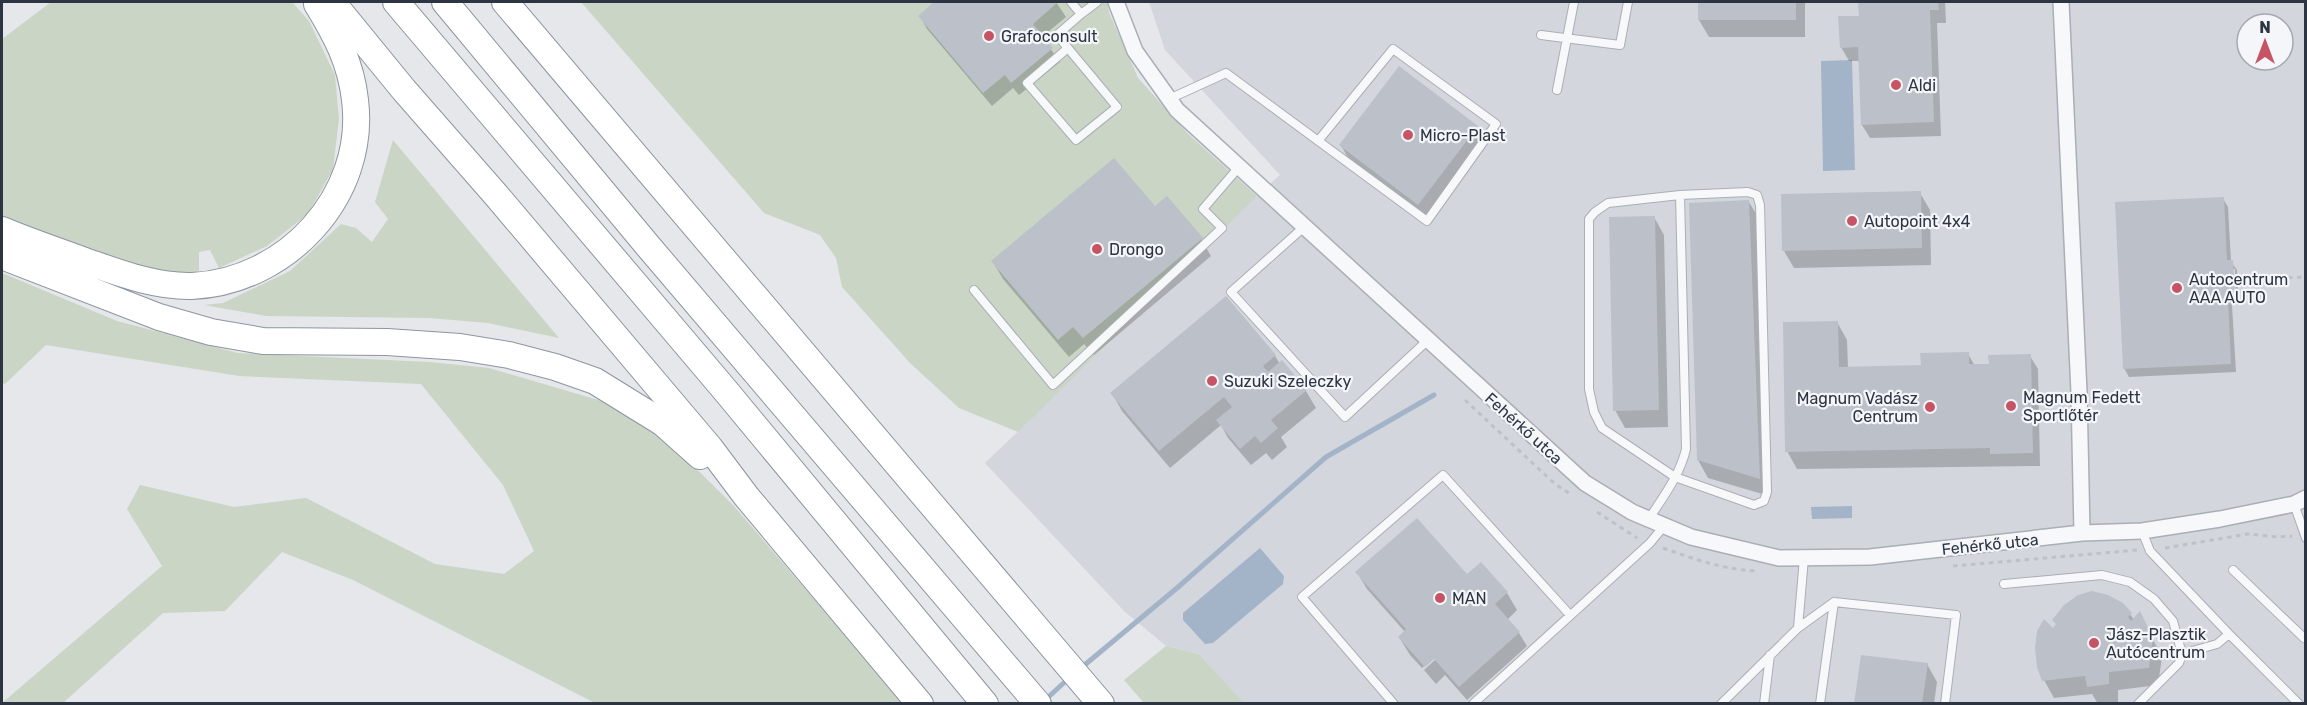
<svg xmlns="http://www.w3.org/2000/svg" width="2307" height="705" viewBox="0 0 2307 705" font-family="Rubik,sans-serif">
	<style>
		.built { fill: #d3d6dd; fill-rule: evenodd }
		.green { fill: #cad5c6 }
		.water { fill: #a3b4c8 }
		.shadow { fill: #0003; fill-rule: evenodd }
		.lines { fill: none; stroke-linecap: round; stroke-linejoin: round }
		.stream { stroke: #a3b4c8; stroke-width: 5 }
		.building { fill: #bcc0c8 }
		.service-casing { stroke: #aaaeb5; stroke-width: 10 }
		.minor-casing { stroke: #aaaeb5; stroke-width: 18 }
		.trunk-casing { stroke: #8d95a1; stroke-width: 28 }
		.path { stroke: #bec1c7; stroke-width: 3; stroke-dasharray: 4.5 4.5; stroke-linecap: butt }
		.service { stroke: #f7f8fa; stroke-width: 8 }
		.minor { stroke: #f7f8fa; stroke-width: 15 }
		.trunk { stroke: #fff; stroke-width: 26 }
		.poi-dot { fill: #c65464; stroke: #f4f6f9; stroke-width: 2 }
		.labels { text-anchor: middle; stroke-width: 4.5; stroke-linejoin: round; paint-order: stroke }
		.poi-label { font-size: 16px; fill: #2d3543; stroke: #f4f6f9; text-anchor: start }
		.street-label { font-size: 16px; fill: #2d3543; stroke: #f4f6f9 }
	</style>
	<rect width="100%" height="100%" fill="#e5e7eb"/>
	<!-- built -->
	<path class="built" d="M1107,2L1109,13L1138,78L1188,134L1257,196L1280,175L1165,50L1149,2H2305V703H1244L1199,654L1166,646L1124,611L985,463L1029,421ZM2247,24H2283V60H2247Z"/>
	<!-- green -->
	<path class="green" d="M51,2H292L309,21L335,75L339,119L333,169L308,214L267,246L219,268L210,250L199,252V270L190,277C126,266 63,243 2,220V39Z
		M581,2H1107L1109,13L1138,78L1188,134L1257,196L1018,432L959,408L911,364L842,287L836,258L820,235L764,213Z
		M393,140L559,338L488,323L429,318L266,316L204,305L223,303L290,271L341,224L356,228L372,242L388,219L375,202Z
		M2,273L117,321L238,353L430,362L489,368L622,407L658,431L734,506L903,703H595L353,580L282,552L225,611L163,613L63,703H2L162,566L127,509L140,485L234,507L306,498L435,564L504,574L534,551L503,485L421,384L239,376L46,345L5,384L2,383Z
		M1166,646L1199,654L1244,703H1144L1124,680Z"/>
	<!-- water -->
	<path class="water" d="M1852,60L1855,170L1823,171L1821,61Z
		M1852,506V518L1812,519L1811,507Z
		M1260,548L1284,576L1283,584L1213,643L1205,644L1183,620V613Z"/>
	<!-- shadow -->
	<path class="shadow" d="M937,2H1056L1066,17L1042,37L1060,62L1019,95L1013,88L992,106L927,29L920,16Z
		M1699,2H1805V37H1709L1699,20Z
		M1860,2H1945L1946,23H1937L1941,136L1870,138L1862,125L1860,61H1849L1841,47L1860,17Z
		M1477,127L1485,140L1426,217L1348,158L1341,145Z
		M1920,193L1930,210L1931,265L1794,268L1784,251Z
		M2223,199L2228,207L2231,262L2237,270L2239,305H2232L2236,372L2129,377L2124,368ZM2232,269H2235L2236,304H2234Z
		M1749,202L1759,219L1769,496L1708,478L1698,460Z
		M1154,209L1201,239L1211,256L1094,355L1084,344L1069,357L1003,279L993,262Z
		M1654,217L1664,235L1668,427L1625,428L1615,410Z
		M1837,322L1847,340L1848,368L1922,367L1968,354L1975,366L1990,365L2030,356L2038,369L2040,466L1797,469L1787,451Z
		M1275,356L1280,364L1306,391L1316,408L1281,437L1287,447L1272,460L1266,453L1251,465L1228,438L1221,425L1170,468L1122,411L1112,393Z
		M1357,572L1467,577L1507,593L1517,610L1507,620L1519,633L1527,646L1467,700L1445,675L1436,684L1424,670L1435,660V656L1422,668L1410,655L1399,637L1405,632L1367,589Z
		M2130,614L2134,620L2140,614L2162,657L2158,685L2118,690V702L2105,704H2098L2092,694L2054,698L2044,680L2053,630L2057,625L2054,620Z
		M1927,664L1937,682L1934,704H1856Z"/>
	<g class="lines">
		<!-- stream -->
		<path class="stream" d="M1081,668L1177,588L1326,457L1434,395
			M1043,702L1069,678"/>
	</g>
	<!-- building -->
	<path class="building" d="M934,2H1058L1033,24L1053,48L1011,83L1005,75L983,93L918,16Z
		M1698,2H1796V20H1698Z
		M1858,2H1938L1939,10H1930L1934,122L1861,125L1858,47L1840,48L1838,16H1859Z
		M1399,66L1478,126L1418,205L1339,145Z
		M1114,158L1155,206L1167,196L1203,238L1083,338L1073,327L1058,340L991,261Z
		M1921,191L1922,248L1782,251L1781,194Z
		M2224,197L2227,260H2233L2235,297H2228L2231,364L2123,369L2115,202Z
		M1749,200L1760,479L1697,460L1689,203Z
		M1655,216L1659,410L1613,411L1609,217Z
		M1226,296L1276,355L1263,366L1268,372L1282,360L1307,390L1271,420L1278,428L1261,443L1255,436L1240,449L1216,420L1232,407L1224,397L1159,451L1110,393Z
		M1838,321L1839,367L1921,365L1920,353L1969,352V364H1989L1988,355L2031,354L2033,453L1990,454V448L1785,452L1783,322Z
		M1417,518L1467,574L1481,562L1508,592L1495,604L1520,632L1459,687L1434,659L1425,667L1398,637L1406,629L1355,572Z
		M2092,591L2108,595L2123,603L2132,613L2128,617L2131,621L2140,611L2153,638L2149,668L2109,672V684L2087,687L2085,676L2042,681L2037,667L2035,648L2037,631L2044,619L2053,628L2056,624L2052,620L2064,605L2078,595Z
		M1861,655L1928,663L1922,704H1854Z"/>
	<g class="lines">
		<!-- service casing -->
		<g class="service-casing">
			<path id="service" d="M1071,2L1081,14L1097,2
				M1541,35L1620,45L1628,2
				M1068,48L1027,83L1076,140L1117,107L1057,35L1081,14
				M1557,90L1574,2
				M1169,99L1226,73L1427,221L1496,124L1393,49L1318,141
				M1304,227L1231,292L1345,417L1428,340
				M974,290L1053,385L1222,228L1203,209L1239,167
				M2294,504L2306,538
				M1649,519C1663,497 1680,475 1686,449L1680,195L1748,192L1757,195L1760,205L1767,492L1764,501L1754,505L1675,477L1602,428L1594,412L1589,389V219L1595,212L1608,203L1680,195
				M2142,531L2150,551L2229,634L2299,704
				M2233,570L2304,638
				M2004,584L2102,575L2130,582L2154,599L2173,621L2182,654L2179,663L2138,704
				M1834,602L1956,615L1945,704
				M1798,628L1834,602L1820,704
				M2182,654L2217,644L2229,634
				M1394,704L1302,597L1443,475L1570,615
				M1473,704L1650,543L1664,526
				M1721,704L1798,628L1804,558
				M1764,704L1770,655"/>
		</g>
		<!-- minor casing -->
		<g class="minor-casing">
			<path id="minor" d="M1116,2L1135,51L1177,110L1585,483L1632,512L1691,537L1779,558L1870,557L2082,533L2142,531L2220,519L2294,504L2306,498
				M2061,2L2079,392L2082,533"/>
		</g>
		<!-- trunk casing -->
		<g class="trunk-casing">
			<path id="trunk" d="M332,2L404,90L496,195L710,448L746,496L920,704
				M396,2L725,390L985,704
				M445,2L648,246L1038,704
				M505,2L1101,704
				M2,230C28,241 55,250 82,260C117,272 154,287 192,286C286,282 367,196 355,100C351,63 336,35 317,4
				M2,256L159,317L211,332L263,341L387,342L460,347L509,355L555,367L595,381L663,423L700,456"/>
		</g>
		<!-- path -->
		<path class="path" d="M2234,280L2306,277
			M1465,400L1555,484L1572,495
			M1597,512L1637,538
			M1663,548C1694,559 1724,570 1758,571
			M2165,548L2248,534L2278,537L2292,536
			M1953,566L2138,550"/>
		<!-- service -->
		<use href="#service" class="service"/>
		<!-- minor -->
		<use href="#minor" class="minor"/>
		<!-- trunk -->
		<use href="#trunk" class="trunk"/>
	</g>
	<!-- markers -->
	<g class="poi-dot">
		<circle cx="989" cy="36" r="6"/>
		<circle cx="1896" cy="85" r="6"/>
		<circle cx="1408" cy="135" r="6"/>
		<circle cx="1852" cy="221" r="6"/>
		<circle cx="1097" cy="249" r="6"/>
		<circle cx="2177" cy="288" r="6"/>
		<circle cx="1212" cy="381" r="6"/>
		<circle cx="2011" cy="406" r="6"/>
		<circle cx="1930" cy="407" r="6"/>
		<circle cx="1440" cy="598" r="6"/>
		<circle cx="2094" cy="643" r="6"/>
	</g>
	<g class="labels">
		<!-- poi labels -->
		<g class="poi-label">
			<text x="1001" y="42">Grafoconsult</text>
			<text x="1908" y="91">Aldi</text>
			<text x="1420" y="141">Micro-Plast</text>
			<text x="1864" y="227">Autopoint 4x4</text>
			<text x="1109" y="255">Drongo</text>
			<text x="2189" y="285">Autocentrum<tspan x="2189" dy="18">AAA AUTO</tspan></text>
			<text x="1224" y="387">Suzuki Szeleczky</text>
			<text x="2023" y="403">Magnum Fedett<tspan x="2023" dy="18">Sportlőtér</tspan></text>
			<text x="1918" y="404" text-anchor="end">Magnum Vadász<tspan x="1918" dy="18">Centrum</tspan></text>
			<text x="1452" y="604">MAN</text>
			<text x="2106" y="640">Jász-Plasztik<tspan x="2106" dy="18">Autócentrum</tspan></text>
		</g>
		<!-- street labels -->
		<g class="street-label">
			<text transform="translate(1524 428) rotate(42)" y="6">Fehérkő utca</text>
			<text transform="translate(1990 544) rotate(-6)" y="6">Fehérkő utca</text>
		</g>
	</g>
	<!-- border -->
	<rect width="2307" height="705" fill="none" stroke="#2d3543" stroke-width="6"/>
	<!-- north arrow -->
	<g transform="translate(2265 42)"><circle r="28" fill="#f4f6f9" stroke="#a4a9b0" stroke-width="1.5"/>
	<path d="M0-4.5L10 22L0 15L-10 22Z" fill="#c65464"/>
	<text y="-9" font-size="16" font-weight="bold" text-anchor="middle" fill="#2d3543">N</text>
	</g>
</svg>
